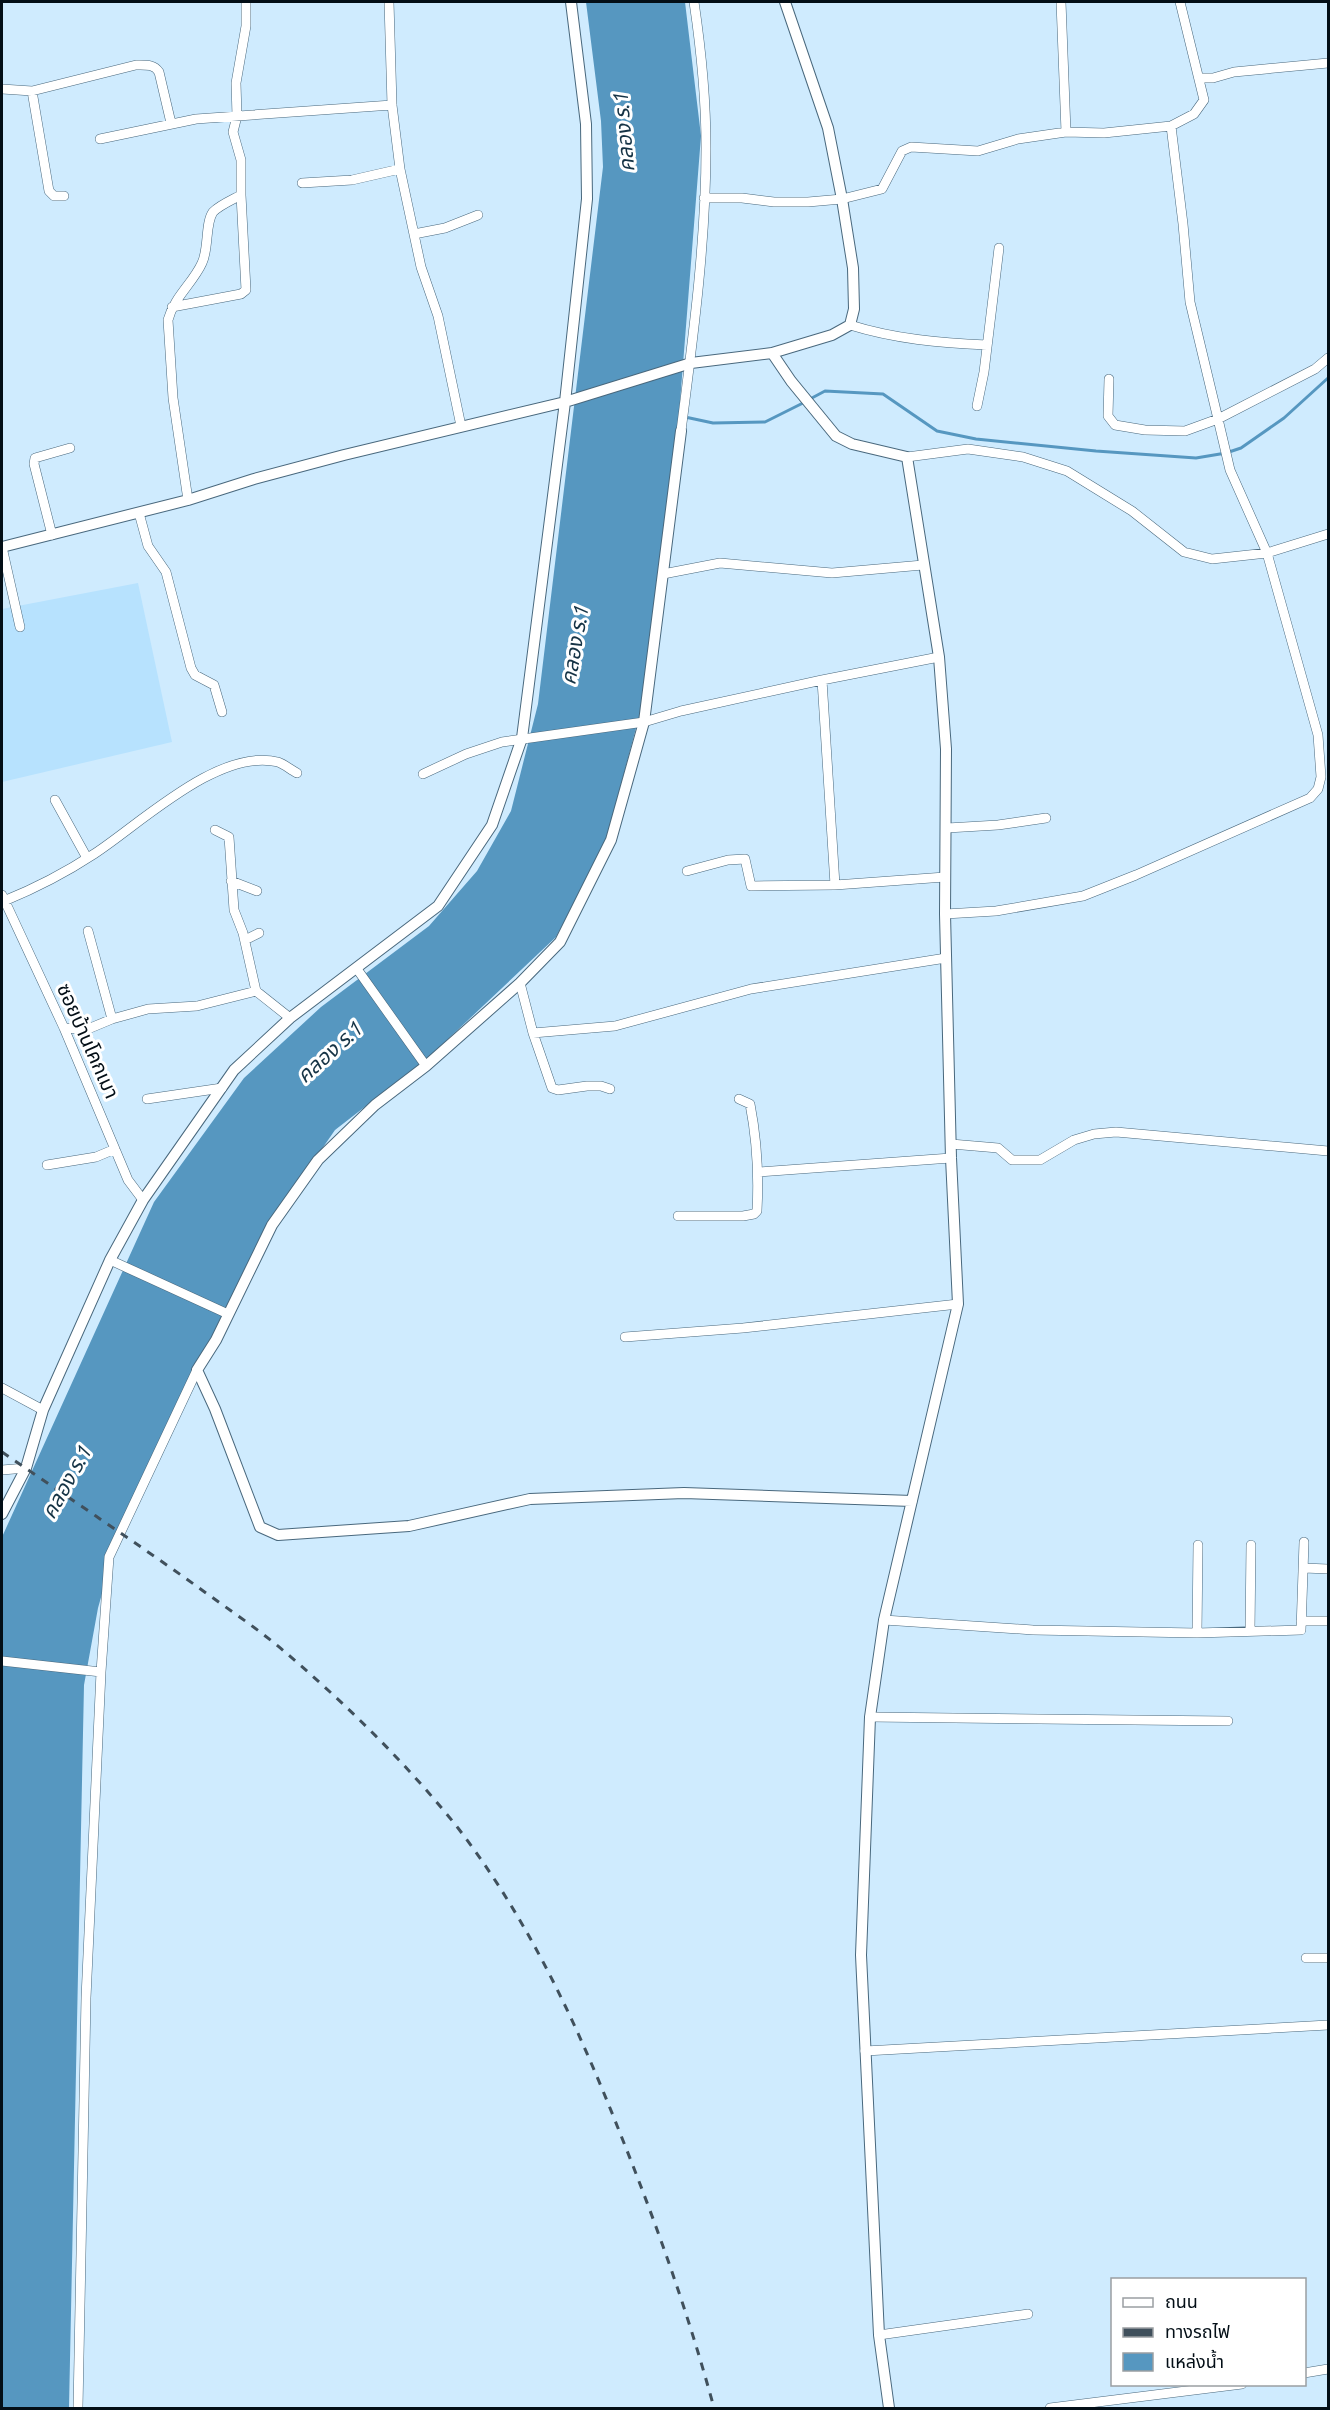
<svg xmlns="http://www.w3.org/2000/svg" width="1330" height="2410" viewBox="0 0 1330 2410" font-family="Ubuntu,'Noto Sans Thai',sans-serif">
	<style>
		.built { fill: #b7e2fe }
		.water { fill: #5697c0 }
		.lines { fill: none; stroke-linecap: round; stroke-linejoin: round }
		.stream { stroke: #5697c0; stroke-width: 3 }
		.minor-casing { stroke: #49687d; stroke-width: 10 }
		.tertiary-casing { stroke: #49687d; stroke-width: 12 }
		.minor { stroke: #fff; stroke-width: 9 }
		.tertiary { stroke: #fff; stroke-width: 10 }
		.rail { stroke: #40505c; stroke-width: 3; stroke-dasharray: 8 8; stroke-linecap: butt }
		.labels { text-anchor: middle; stroke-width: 6; stroke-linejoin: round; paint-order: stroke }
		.street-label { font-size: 20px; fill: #030e16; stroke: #fff }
		.water-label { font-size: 21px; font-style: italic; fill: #153345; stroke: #fff }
	</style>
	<rect width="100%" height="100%" fill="#cfebfe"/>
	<!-- built -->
	<path class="built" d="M138,583L172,742L2,782V609Z"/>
	<!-- water -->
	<path class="water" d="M586,2H685L701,136L679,415L640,713L606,841L556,937L429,1057L335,1130L263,1234L114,1551L98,1608L84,1685L69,2408H2V1537L154,1202L244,1078L321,1007L429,926L477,871L511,811L538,704L603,167L601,121Z"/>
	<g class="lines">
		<!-- stream -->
		<path class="stream" d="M810,399L825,391L883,394L937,431L976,439L1096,451L1196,458L1226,453L1241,448L1284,418L1328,378
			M685,417L713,423L765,422L805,402"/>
		<!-- minor casing -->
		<g class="minor-casing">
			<path id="minor" d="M389,2L392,105L400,169L421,267L438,316L461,426
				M1061,2L1066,132
				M1199,78H1213L1234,72L1328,63
				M2,89L32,91L136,65C146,65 154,64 159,72L171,123
				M32,91L49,191L54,196H64
				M100,139L196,119L392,105
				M302,183L352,180L400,169
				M704,198H742L774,202H808L842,199L882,189L902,151L911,147L978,151L1018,139L1066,132L1104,133L1171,126L1194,114L1204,100L1180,2
				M414,234L445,228L478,215
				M172,307L241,294L246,290L241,195
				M850,325C895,339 940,343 987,345
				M1109,379L1108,416L1115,425L1145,430L1185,431L1218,419L1315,369L1328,358
				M977,406L984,372L999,248
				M681,431C693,338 706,242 706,148C706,99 701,49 694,2
				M907,457L968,449L1023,457L1067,471L1132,511L1184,552L1212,559L1267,553L1328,534
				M188,500L173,398L168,320C174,297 193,283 202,263C209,249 205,223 213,212C220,205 232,200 241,195V160L233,132L237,116L236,83L246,26V2
				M139,513L148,546L166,572L191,668L195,675L214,685L222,712
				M52,535L34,464L35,458L70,448
				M2,547L20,627
				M663,574L720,563L832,573L923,565
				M822,680L835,885
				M423,774L466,754L502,742L644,722L681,711L822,680L939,657
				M55,800L87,858
				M947,828L998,825L1046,818
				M215,830L229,837L234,910L243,933L256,991
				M687,871L728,860L745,859L751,886L835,885L945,877
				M231,881L257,891
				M2,895L64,1028L128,1180L143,1200
				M4,901C36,888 65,873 94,854C139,825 219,747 278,762C284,764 291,770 297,773
				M945,914L996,911L1083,896L1136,875L1310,798L1318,789L1321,777L1318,735L1267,553L1230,470L1218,419L1190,302L1183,224L1171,126
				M88,931L112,1019
				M245,940L259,933
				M357,969L426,1066
				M520,983L533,1033L615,1026L751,989L946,958
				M64,1028L88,1029L112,1019L148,1009L197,1006L256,991L290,1018
				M533,1033L552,1088L558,1090L587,1086H601L610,1089
				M147,1099L222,1088
				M951,1144L998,1148L1012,1160H1040L1074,1140L1094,1134L1116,1132L1328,1151
				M47,1165L96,1157L115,1149
				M759,1172L951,1158
				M678,1216H743L754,1214L757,1211C759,1174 757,1140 750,1104L739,1099
				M110,1260L228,1314
				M625,1337L743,1328L958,1304
				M2,1388L43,1410
				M2,1470L26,1468
				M1304,1568L1328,1569
				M884,1620L1033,1630L1197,1633L1301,1630L1304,1542
				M1301,1621H1328
				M1250,1631L1251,1545
				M1197,1633L1198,1545
				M2,1661L101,1672
				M870,1717L1228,1721
				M1306,1958H1328
				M865,2051L1328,2025
				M879,2335L1028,2314
				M1304,2373L1328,2369
				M78,2408L86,1998L101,1672L109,1557L197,1370
				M1050,2408L1242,2384"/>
		</g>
		<!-- tertiary casing -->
		<g class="tertiary-casing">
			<path id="tertiary" d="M772,353L832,335L850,325L854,309L853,268L842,199L828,128L785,2
				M681,431L644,722L611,840L560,942L520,983L426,1066L375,1105L318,1160L272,1225L216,1340L197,1370L215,1409L260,1527L278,1535L409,1526L530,1499L684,1493L912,1501
				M2,547L188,500L254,479L344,455L565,402L691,363L772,353L791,381L836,436L852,444L907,457L939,657L946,749L945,914L951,1158L958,1304L884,1620L870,1717L861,1955L879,2335L889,2408
				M2,1514L26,1468L43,1410L110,1260L143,1200L234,1070L290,1018L438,906L492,825L522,738L565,402L587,199L586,124L571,2"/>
		</g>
		<!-- minor -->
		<use href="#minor" class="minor"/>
		<!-- tertiary -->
		<use href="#tertiary" class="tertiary"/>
		<!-- rail -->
		<path class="rail" d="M2,1452C66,1496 132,1540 195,1585C225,1607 257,1628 285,1652C347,1705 407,1764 458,1828C528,1919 576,2022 618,2128C655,2220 688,2312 714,2408"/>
	</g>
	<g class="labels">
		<!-- street labels -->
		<g class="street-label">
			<text transform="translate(88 1041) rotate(66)" y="7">ซอยบ้านโคกเมา</text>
		</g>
		<!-- water labels -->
		<g class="water-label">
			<text transform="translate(624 132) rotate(-95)" y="7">คลอง ร.1</text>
			<text transform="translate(575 645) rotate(-80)" y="7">คลอง ร.1</text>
			<text transform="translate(330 1052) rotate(-42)" y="7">คลอง ร.1</text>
			<text transform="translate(67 1482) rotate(-61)" y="7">คลอง ร.1</text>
		</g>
	</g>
	<!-- border -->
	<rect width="1330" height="2410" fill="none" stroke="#030e16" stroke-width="6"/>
	<!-- legend -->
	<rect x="1111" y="2278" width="195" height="108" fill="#ffffff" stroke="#9a9fa2" stroke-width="1.5"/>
	<rect x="1123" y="2298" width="30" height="9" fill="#ffffff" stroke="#9a9fa2" stroke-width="1.5"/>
	<text x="1165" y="2308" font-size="18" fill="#030e16">ถนน</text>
	<rect x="1123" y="2328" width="30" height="9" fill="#40505c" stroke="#9a9fa2" stroke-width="1.5"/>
	<text x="1165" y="2338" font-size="18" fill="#030e16">ทางรถไฟ</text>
	<rect x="1123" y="2353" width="30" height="18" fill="#5697c0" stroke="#9a9fa2" stroke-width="1.5"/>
	<text x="1165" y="2368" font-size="18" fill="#030e16">แหล่งน้ำ</text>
</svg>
